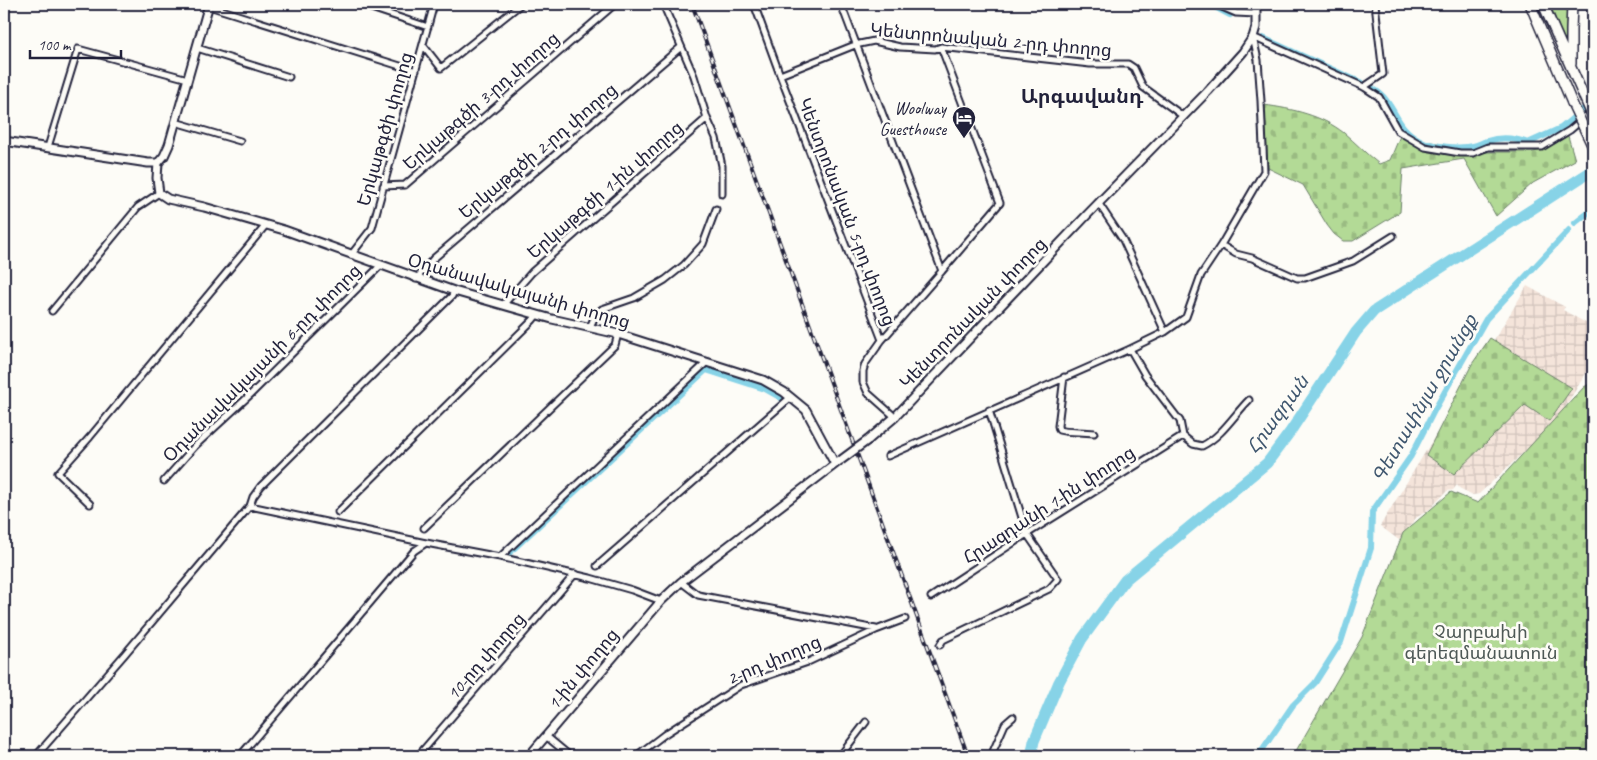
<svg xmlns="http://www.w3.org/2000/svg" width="1597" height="760" viewBox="0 0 1597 760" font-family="Caveat,'Noto Sans Armenian',sans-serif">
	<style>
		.industrial { fill: url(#industrial-grid) }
		.grass { fill: #b3da96; stroke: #6a7e68 }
		.cemetery { fill: url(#cemetery-stones); stroke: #6a7e68 }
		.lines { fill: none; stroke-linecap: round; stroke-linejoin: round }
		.canal { stroke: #87d3e7; stroke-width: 6 }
		.river { stroke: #87d3e7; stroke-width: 11 }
		.street-casing { stroke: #22223b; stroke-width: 9 }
		.secondary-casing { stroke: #22223b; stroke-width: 11 }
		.highway-casing { stroke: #22223b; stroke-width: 12 }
		.street { stroke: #fdfcf7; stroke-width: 5 }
		.secondary { stroke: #fdfcf7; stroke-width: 7 }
		.highway { stroke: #fdfcf7; stroke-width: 9 }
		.rail-casing { stroke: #22223b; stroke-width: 4 }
		.rail { stroke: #fdfcf7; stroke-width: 2; stroke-dasharray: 5.5; stroke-linecap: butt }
		.secondary-bridge-casing { stroke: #22223b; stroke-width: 11; stroke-linecap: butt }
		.highway-bridge-casing { stroke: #22223b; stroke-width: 12; stroke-linecap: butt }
		.secondary-bridge { stroke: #fdfcf7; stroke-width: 7 }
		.highway-bridge { stroke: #fdfcf7; stroke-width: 9 }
		.labels { text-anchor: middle; stroke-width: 5; stroke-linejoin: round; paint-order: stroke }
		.street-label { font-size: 18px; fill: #22223b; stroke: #fdfcf7 }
		.poi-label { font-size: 18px; fill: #22223b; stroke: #fdfcf7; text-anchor: end }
		.park-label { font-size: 18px; fill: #4e5956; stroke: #fdfcf7 }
		.water-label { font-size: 19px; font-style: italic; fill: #40576f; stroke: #fdfcf7 }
		.quarter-label { font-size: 20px; font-weight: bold; fill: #22223b; stroke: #fdfcf7 }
	</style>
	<defs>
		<pattern id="industrial-grid" width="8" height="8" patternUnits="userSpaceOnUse" patternTransform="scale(1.25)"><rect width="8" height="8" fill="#f4e4da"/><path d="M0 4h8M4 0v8" fill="none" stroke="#d1c3bc"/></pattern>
		<pattern id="cemetery-stones" width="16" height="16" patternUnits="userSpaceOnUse" patternTransform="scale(1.25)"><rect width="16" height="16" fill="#b3da96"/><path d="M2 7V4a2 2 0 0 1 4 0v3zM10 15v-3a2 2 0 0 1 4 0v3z" fill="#9abb82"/></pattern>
	</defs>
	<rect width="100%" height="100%" fill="#fdfcf7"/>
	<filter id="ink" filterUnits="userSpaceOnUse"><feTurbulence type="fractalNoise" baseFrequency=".02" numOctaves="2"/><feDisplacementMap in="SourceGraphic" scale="10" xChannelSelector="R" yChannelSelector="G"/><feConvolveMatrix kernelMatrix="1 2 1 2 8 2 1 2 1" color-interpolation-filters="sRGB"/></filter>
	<g filter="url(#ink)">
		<!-- industrial -->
		<path class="industrial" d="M1527,286L1565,307L1563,310L1593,327V362L1555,423L1479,494L1473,495L1459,488L1457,485L1453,490L1447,491L1431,508L1416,518L1399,540L1380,526Z"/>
		<!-- grass -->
		<path class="grass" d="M1550,4H1568L1565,44Z"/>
		<!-- cemetery -->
		<path class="cemetery" d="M1264,105C1293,109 1321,115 1344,133C1356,143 1366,154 1379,164L1390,160L1400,136L1484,152H1533L1544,150L1568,136L1575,160L1533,183L1496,216L1464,159L1403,169L1400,212L1353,241H1343L1334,234L1327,225L1303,185L1268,168Z
			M1490,338L1572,388L1549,421L1525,405L1454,474L1426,455L1472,364Z
			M1593,382V756H1293L1362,637L1403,533L1451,492L1478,503L1584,387Z"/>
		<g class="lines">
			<!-- canal -->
			<path class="canal" d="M1209,4L1230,15
				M1263,38L1362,83
				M1372,88C1377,91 1383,95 1386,100C1399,117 1399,129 1420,140C1432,147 1460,149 1473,146C1478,145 1483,142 1487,141C1502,136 1515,138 1528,143L1561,128L1593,101
				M1575,223L1593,209
				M507,555L706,370L765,389L781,398
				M1258,756L1293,705L1315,683L1341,642L1371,548L1372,512L1411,456L1435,409L1486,319L1569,230"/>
			<!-- river -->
			<path class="river" d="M1031,756L1034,741L1059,682L1082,639L1125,580L1267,463L1290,432L1356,332L1374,311L1593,170"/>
			<!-- street casing -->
			<g class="street-casing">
				<path id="street" d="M359,4L428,27
					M663,4L694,76L707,118L716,138L722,166V194
					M754,4L780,75L882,340
					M841,4L942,271L882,340L865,364L863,371V382L868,393L895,417
					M1215,4L1236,13L1256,14
					M209,6L416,71
					M1253,37L1364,87L1379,97L1398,131L1425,147L1460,153H1473L1488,147H1542L1570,130L1591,112
					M423,45L441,68L521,4
					M941,47L1000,203L942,271
					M197,48L289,77
					M780,75L855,45L874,41L900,47L935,49L941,47L1090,64H1128L1134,68L1143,87L1183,116
					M1364,87L1383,74L1375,4
					M175,122L240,141
					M48,147L78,49L188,79
					M383,186L405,185L615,4
					M1099,204L1123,240L1165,332
					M1221,245L1236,254L1252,258L1297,278H1305L1353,261L1393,236
					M351,255L372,228L434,4
					M416,279L433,259L681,47
					M503,305L532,272L707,118
					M52,311L138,207L159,193
					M590,327L596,314L602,309L634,298L665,280L684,265L703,244L716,209
					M1130,349L1145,375L1180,421L1183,436L1193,444L1202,446C1222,436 1234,415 1249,400
					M1064,377L1058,426L1059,430C1069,433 1082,431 1094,433
					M888,456L1130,349L1165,332L1186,317L1201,275L1221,245L1264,171L1261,101L1258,60L1253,37
					M164,481L195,446L250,395L380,266
					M90,504L58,473L90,437L266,225
					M250,506L426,543L500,557L590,578L632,590L661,601
					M338,512L533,320L537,315
					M424,528L615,345L618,334
					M500,557L707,362
					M597,566L791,397
					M681,582L698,595L876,629
					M931,597L1027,534L1183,436
					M940,645L943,640L1049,589L1058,579L1027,534L989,410
					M546,736L570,756
					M36,756L124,655L250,506L253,497L261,486L452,296L454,291
					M240,756L414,551L426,543
					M418,756L575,574
					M636,756L665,734L741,685L808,662L876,630L905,619
					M840,756L866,722
					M991,756L1005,724L1013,717"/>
			</g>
			<!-- secondary casing -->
			<g class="secondary-casing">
				<path id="secondary" d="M4,141L148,163H158
					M158,163L157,178L159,193L168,199L204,207L284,230L454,291L552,319L618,334L763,380L784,392L806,410L835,464
					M158,163L164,156L169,145L209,4
					M868,440L895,417L1087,215L1208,91L1243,52L1253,37L1256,27V4
					M529,756L661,601L681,582L838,462"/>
			</g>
			<!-- highway casing -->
			<g class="highway-casing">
				<path id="highway" d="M1530,4L1572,103
					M1543,4L1584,97
					M1571,64V30L1572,4"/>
			</g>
			<!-- street -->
			<use href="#street" class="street"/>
			<!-- secondary -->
			<use href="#secondary" class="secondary"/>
			<!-- highway -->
			<use href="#highway" class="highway"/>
			<!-- rail casing -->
			<g class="rail-casing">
				<path id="rail" d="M692,4L968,756"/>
			</g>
			<!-- rail -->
			<use href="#rail" class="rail"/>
			<!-- secondary-bridge casing -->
			<g class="secondary-bridge-casing">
				<path id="secondary-bridge" d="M841,460L868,440"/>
			</g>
			<!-- highway-bridge casing -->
			<g class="highway-bridge-casing">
				<path id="highway-bridge" d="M1584,97L1593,117
					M1572,103L1593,147"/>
			</g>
			<!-- secondary-bridge -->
			<use href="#secondary-bridge" class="secondary-bridge"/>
			<!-- highway-bridge -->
			<use href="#highway-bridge" class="highway-bridge"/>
		</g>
	</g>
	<!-- icons -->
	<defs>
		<g id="hotel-pin" transform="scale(1.25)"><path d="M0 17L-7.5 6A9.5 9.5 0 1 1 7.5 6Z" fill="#22223b" stroke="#fdfcf7"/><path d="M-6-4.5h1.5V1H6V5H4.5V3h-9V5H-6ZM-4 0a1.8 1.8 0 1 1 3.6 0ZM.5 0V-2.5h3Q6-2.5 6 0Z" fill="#fff"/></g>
	</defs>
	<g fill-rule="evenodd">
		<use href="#hotel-pin" x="964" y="118"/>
	</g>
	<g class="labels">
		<!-- street labels -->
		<g class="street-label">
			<text transform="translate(991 40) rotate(5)" y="6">Կենտրոնական 2-րդ փողոց</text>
			<text transform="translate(481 101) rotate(-41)" y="6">Երկաթգծի 3-րդ փողոց</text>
			<text transform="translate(385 129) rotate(-74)" y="6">Երկաթգծի փողոց</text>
			<text transform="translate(538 151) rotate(-40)" y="6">Երկաթգծի 2-րդ փողոց</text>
			<text transform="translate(605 190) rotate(-41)" y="6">Երկաթգծի 1-ին փողոց</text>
			<text transform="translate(847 212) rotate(69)" y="6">Կենտրոնական 5-րդ փողոց</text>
			<text transform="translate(519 291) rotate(16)" y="6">Օդանավակայանի փողոց</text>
			<text transform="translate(973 313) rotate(-46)" y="6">Կենտրոնական փողոց</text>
			<text transform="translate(262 363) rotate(-45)" y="6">Օդանավակայանի 6-րդ փողոց</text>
			<text transform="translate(1049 505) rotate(-33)" y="6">Հրազդանի 1-ին փողոց</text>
			<text transform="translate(486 656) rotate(-49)" y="6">10-րդ փողոց</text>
			<text transform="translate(774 660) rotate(-23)" y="6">2-րդ փողոց</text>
			<text transform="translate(583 669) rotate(-50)" y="6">1-ին փողոց</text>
		</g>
		<!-- poi labels -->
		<g class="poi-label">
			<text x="946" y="114">Woolway<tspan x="946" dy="21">Guesthouse</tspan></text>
		</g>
		<!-- park labels -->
		<g class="park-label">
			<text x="1481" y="638">Չարբախի<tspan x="1481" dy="21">գերեզմանատուն</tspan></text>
		</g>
		<!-- water labels -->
		<g class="water-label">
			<text transform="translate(1424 398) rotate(-60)" y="7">Գետափնյա ջրանցք</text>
			<text transform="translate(1277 414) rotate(-54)" y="7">Հրազդան</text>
		</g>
		<!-- quarter labels -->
		<g class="quarter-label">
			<text x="1082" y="103">Արգավանդ</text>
		</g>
	</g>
	<!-- margin -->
	<rect width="1597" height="760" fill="none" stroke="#fdfcf7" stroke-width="20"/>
	<rect x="10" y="10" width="1577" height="740" fill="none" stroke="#22223b" stroke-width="2" filter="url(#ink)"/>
	<!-- scale -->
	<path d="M30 50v8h91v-8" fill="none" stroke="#22223b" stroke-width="2.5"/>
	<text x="38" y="50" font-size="15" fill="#22223b" stroke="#fdfcf7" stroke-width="4" paint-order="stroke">100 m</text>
</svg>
